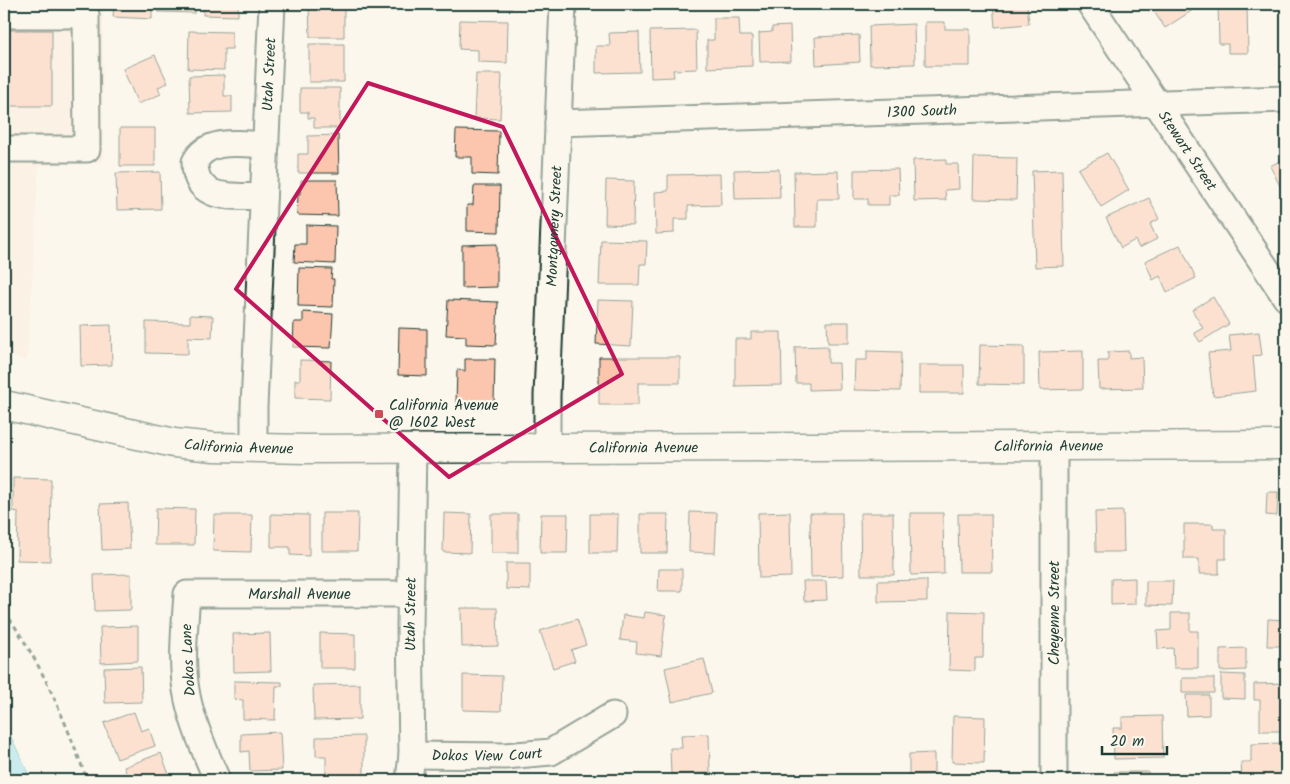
<svg xmlns="http://www.w3.org/2000/svg" width="1290" height="784" viewBox="0 0 1290 784" font-family="Kalam,sans-serif">
	<style>
		.built { fill: #fbe8d9 }
		.water { fill: #91def0; stroke: #639ea5 }
		.building { fill: #fcc6ae; stroke: #1f3d34 }
		.lines { fill: none; stroke-linecap: round; stroke-linejoin: round }
		.minor-casing { stroke: #1f3d34; stroke-width: 29 }
		.major-casing { stroke: #1f3d34; stroke-width: 31 }
		.path { stroke: #1f3d34; stroke-width: 3; stroke-dasharray: 5 4; stroke-linecap: butt }
		.minor { stroke: #fbf7ec; stroke-width: 25 }
		.major { stroke: #fbf7ec; stroke-width: 28 }
		.marked { fill: none; stroke: #c2185b; stroke-width: 4; stroke-linejoin: round }
		.poi-dot { fill: #d1495b; stroke: #fbf7ec; stroke-width: 2 }
		.labels { text-anchor: middle; stroke-width: 4.5; stroke-linejoin: round; paint-order: stroke }
		.street-label { font-size: 15px; fill: #1f3d34; stroke: #fbf7ec }
		.poi-label { font-size: 15px; fill: #1f3d34; stroke: #fbf7ec; text-anchor: start }
	</style>
	<rect width="100%" height="100%" fill="#fbf7ec"/>
	<filter id="ink" filterUnits="userSpaceOnUse"><feTurbulence type="fractalNoise" baseFrequency=".02" numOctaves="2"/><feDisplacementMap in="SourceGraphic" scale="10" xChannelSelector="R" yChannelSelector="G"/><feConvolveMatrix kernelMatrix="1 2 1 2 8 2 1 2 1" color-interpolation-filters="sRGB"/></filter>
	<g filter="url(#ink)">
		<!-- built -->
		<path class="built" d="M4,4H103V161L39,166L27,361L4,354Z"/>
		<!-- water -->
		<path class="water" d="M4,722L30,777L31,780H4Z"/>
		<!-- building -->
		<path class="building" d="M114,4H152V19L113,17Z
			M158,4H196L195,13L158,12Z
			M204,4H238V16L203,15Z
			M309,4H344V37H310Z
			M476,4H511L512,8H477Z
			M993,4H1027L1029,24L995,27Z
			M1149,4H1202L1165,28Z
			M1218,4H1257V6H1247L1248,53H1228V44H1219Z
			M714,18H739L740,36H752V66L707,68V40H714Z
			M460,20L508,21L507,63L478,62V50L459,49Z
			M925,22H945V29H970V66H925Z
			M914,24L915,64L870,65L869,26Z
			M790,26L791,61L760,62L759,33L772,32V27Z
			M4,30H52V106H4Z
			M696,30L697,69L673,70L674,77L651,78L650,31Z
			M189,31L232,32V49H224V70L188,69Z
			M639,32L640,72L596,73V46H610L609,33Z
			M859,35L860,62L816,65L815,37Z
			M309,44H344V82H309Z
			M155,55L168,83L158,87L161,94L138,104L123,69Z
			M476,74H502L500,119L474,118Z
			M224,75V96H232V112L190,113L189,76Z
			M300,88H340V128H314V118H308V112H300Z
			M120,128H155V166H120Z
			M456,130L499,131L498,175L472,174V157H455Z
			M338,135L339,173H298V154H308V136Z
			M1107,153L1129,190L1101,207L1078,169Z
			M974,157L1017,158L1016,200L973,199Z
			M1286,158V198L1270,166Z
			M946,159V164H958L959,189L945,190L946,200L914,201L913,160Z
			M779,169L780,198L735,199L734,170Z
			M898,169L899,195H889V205H868V199H854V170Z
			M1062,170L1064,266L1035,267L1032,171Z
			M838,171L839,199H817V227H795L794,172Z
			M160,172L161,209L117,210L116,173Z
			M720,174L721,205L688,206V219H674V233L656,234L655,192L668,191V175Z
			M301,180H337L338,216L297,215L298,194H300Z
			M606,180L634,181L633,225L605,224Z
			M474,186H500L499,232L467,231V205H473Z
			M1149,198L1159,219L1150,224L1157,239L1139,248L1135,240L1121,248L1106,218Z
			M306,225L336,226L335,264L294,262L295,244H306Z
			M601,240L647,241L646,264H640L639,285H599Z
			M497,244V287L462,288V245Z
			M1180,245L1196,278L1167,292L1160,276L1153,280L1145,261Z
			M299,268L332,269L331,279H334L333,307L298,306Z
			M1213,297L1229,324L1200,342L1194,333L1203,328L1192,310Z
			M448,300L498,302L496,345L466,344V336L446,335Z
			M598,300L633,301L631,346L596,344Z
			M303,312L333,314L331,348L293,347L294,322H303Z
			M190,315L213,316L212,338L188,337V354L146,353V322L190,323Z
			M827,322H849V343H828Z
			M111,325L112,365L81,366L80,326Z
			M399,328L427,329V376L398,375Z
			M751,332H781L782,385L735,386V339H751Z
			M1259,332L1262,355L1253,356L1256,391L1213,396L1208,353L1231,351L1229,335Z
			M980,345L1024,346V385L979,384Z
			M828,346V363H839L840,389L809,390V383H796L795,347Z
			M867,351L901,352L900,391L854,390L855,360H867Z
			M1083,351V389L1040,390L1039,352Z
			M1129,351V358L1142,357L1143,388L1099,389L1098,361H1108V352Z
			M599,357H680V383H638V405H599Z
			M465,359H495L494,404L456,403L457,370L465,371Z
			M300,360L331,361L330,399L295,398V380H300Z
			M919,365H964V393H919Z
			M13,478L51,479L50,561L17,560L18,512L13,511Z
			M1267,492H1278L1277,516L1266,515Z
			M128,503L130,549L102,550L100,504Z
			M156,508L195,509L194,545H155Z
			M1123,511L1124,552H1096L1095,512Z
			M690,512L717,513L715,553L689,552Z
			M790,512L791,577L759,578L758,513Z
			M322,513H358L357,551H322Z
			M444,513L471,514L470,553L443,552Z
			M810,513H842L843,576L811,577Z
			M860,513H893L894,575H861Z
			M910,513H943L944,574L911,575Z
			M271,514L309,515V556L290,555V547H271Z
			M491,514H518V553H491Z
			M541,514H568L567,553H540Z
			M590,514H618L617,553H590Z
			M640,514H668L667,553H640Z
			M958,514H991L992,572H959Z
			M214,515H252L251,552L213,551Z
			M1184,524H1213V529H1226V559H1219V574H1199V559H1184Z
			M506,563H530V590L506,589Z
			M659,569H682V591H658Z
			M131,574V610L95,611L94,575Z
			M1135,578V604L1111,605V579Z
			M927,580V601L878,602V581Z
			M803,581H826L827,600L804,601Z
			M1146,581H1173L1172,606L1146,605Z
			M461,608H497L498,646L462,647Z
			M950,611L984,612L983,658H975V671L949,670Z
			M645,612L666,615L661,656L636,653L637,642L620,640L623,615L644,618Z
			M1171,613H1190V631H1198V668H1174L1173,648L1158,649L1157,631L1171,630Z
			M577,619L586,645L571,650L575,661L553,668L540,631Z
			M1268,619L1286,620V646H1267Z
			M138,626V661L101,663L100,627Z
			M270,633L271,671L234,672L233,634Z
			M320,633L355,634V668H320Z
			M1246,648V670L1220,671V649Z
			M704,659L712,693L672,702L665,668Z
			M141,667L142,702L105,703L104,668Z
			M1221,674L1245,675V699L1221,698Z
			M463,675L502,676L501,711L463,710Z
			M1182,678H1214V693H1182Z
			M234,681L282,682V686H276L275,720L243,719V700L234,699Z
			M1286,683V731H1260V700H1254V684Z
			M360,684V719L314,720L313,685Z
			M1186,695H1209V715L1187,716Z
			M134,712L141,731L149,728L155,746L117,759L104,723Z
			M953,716L985,717L984,763L952,762Z
			M1162,716L1163,758L1114,759L1113,728H1122V717Z
			M280,732L282,770L250,771L249,751L241,752V734Z
			M709,734L710,773L671,774L670,748H682L681,735Z
			M364,736V775H326V756H316V737Z
			M1281,743L1282,780H1242L1241,762H1251V744Z
			M161,753L171,780H129L124,767Z
			M934,753V775L909,776V754Z
			M1114,772H1148V780H1114Z
			M910,777L933,778V780H909Z"/>
		<g class="lines">
			<!-- minor casing -->
			<g class="minor-casing">
				<g id="minor">
					<path id="s1" d="M1090,4L1286,298"/>
					<path d="M4,15H86L87,149H4"/>
					<path id="s2" d="M558,123L1286,99"/>
					<path d="M263,197C233,195 195,203 195,162C207,137 243,144 266,145"/>
					<path d="M1054,446V780"/>
					<path id="s3" d="M547,447V396L563,4"/>
					<path id="s4" d="M254,448V407L272,4"/>
					<path id="s5" d="M412,755L505,756L551,752L613,715"/>
					<path id="s6" d="M217,780C205,751 191,721 186,690C181,659 185,625 187,594H410"/>
					<path id="s7" d="M409,780L412,755L410,626L413,448"/>
				</g>
			</g>
			<!-- major casing -->
			<g class="major-casing">
				<g id="major">
					<path id="s8" d="M4,405L174,443L214,447L306,449L1286,445"/>
				</g>
			</g>
			<!-- path -->
			<path class="path" d="M4,611C42,663 65,720 87,780"/>
			<!-- minor -->
			<use href="#minor" class="minor"/>
			<!-- major -->
			<use href="#major" class="major"/>
		</g>
	</g>
	<!-- marked area -->
	<path d="M0 0H1290V784H0ZM368,83L503,127L622,374L449,477L236,289Z" fill="#fbf7ec" fill-opacity=".55" fill-rule="evenodd"/>
	<path class="marked" d="M368,83L503,127L622,374L449,477L236,289Z"/>
	<!-- markers -->
	<rect class="poi-dot" x="374" y="409" width="10" height="10" rx="2.5"/>
	<g class="labels">
		<!-- street labels -->
		<g class="street-label">
			<text dy="5" stroke="none"><textPath href="#s4" startOffset="374">Utah Street</textPath></text>
			<text dy="5" stroke="none"><textPath href="#s2" startOffset="364">1300 South</textPath></text>
			<text dy="5" stroke="none"><textPath href="#s1" startOffset="176">Stewart Street</textPath></text>
			<text dy="5" stroke="none"><textPath href="#s3" startOffset="221">Montgomery Street</textPath></text>
			<text dy="5" stroke="none"><textPath href="#s8" startOffset="239">California Avenue</textPath></text>
			<text dy="5" stroke="none"><textPath href="#s8" startOffset="1049">California Avenue</textPath></text>
			<text dy="5" stroke="none"><textPath href="#s8" startOffset="644">California Avenue</textPath></text>
			<text dy="5" stroke="none"><textPath href="#s6" startOffset="304">Marshall Avenue</textPath></text>
			<text transform="translate(1054 613) rotate(-90)" y="5">Cheyenne Street</text>
			<text dy="5" stroke="none"><textPath href="#s7" startOffset="166">Utah Street</textPath></text>
			<text transform="translate(188 660) rotate(-93)" y="5">Dokos Lane</text>
			<text dy="5" stroke="none"><textPath href="#s5" startOffset="75">Dokos View Court</textPath></text>
		</g>
		<!-- poi labels -->
		<g class="poi-label">
			<text x="389" y="410">California Avenue<tspan x="389" dy="17">@ 1602 West</tspan></text>
		</g>
	</g>
	<!-- margin -->
	<rect width="1290" height="784" fill="none" stroke="#fbf7ec" stroke-width="20"/>
	<rect x="10" y="10" width="1270" height="764" fill="none" stroke="#1f3d34" stroke-width="2" filter="url(#ink)"/>
	<!-- scale -->
	<path d="M1102 746v8h65v-8" fill="none" stroke="#1f3d34" stroke-width="2.5"/>
	<text x="1110" y="746" font-size="15" fill="#1f3d34" stroke="#fbf7ec" stroke-width="4" paint-order="stroke">20 m</text>
</svg>
